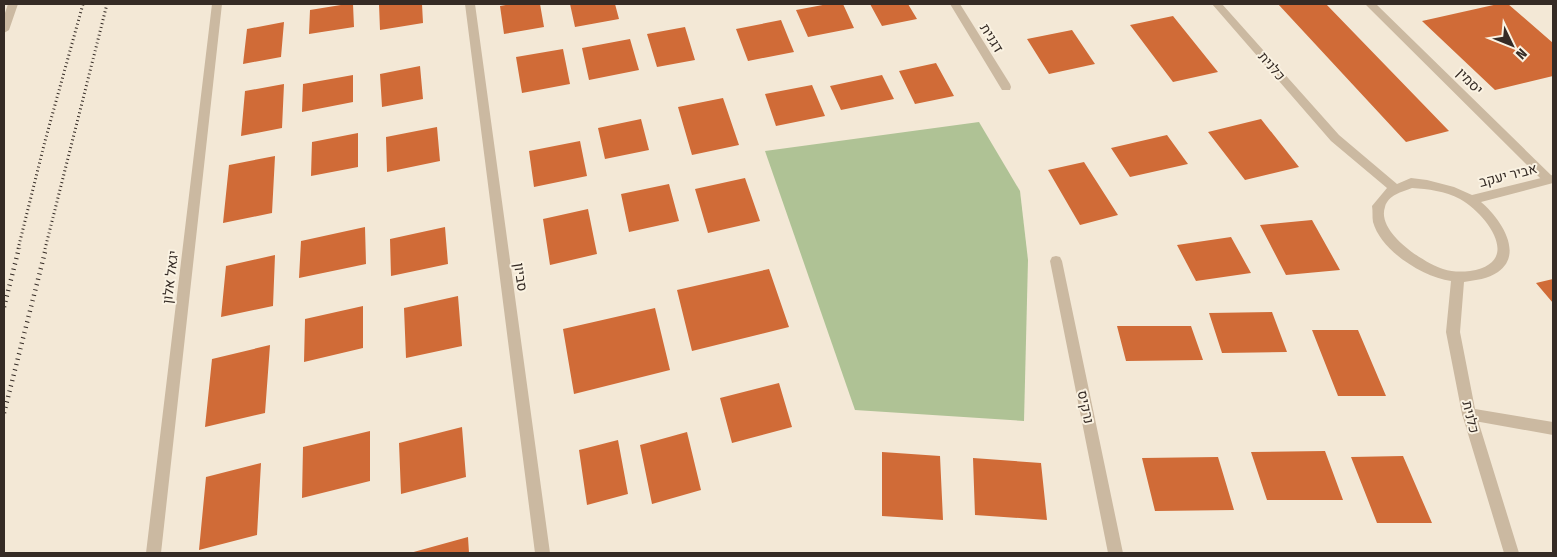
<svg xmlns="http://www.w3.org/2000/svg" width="1557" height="557" viewBox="0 0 1557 557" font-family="'Fira Sans Condensed',Heebo,sans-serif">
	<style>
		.green { fill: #afc295 }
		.building { fill: #d06b37 }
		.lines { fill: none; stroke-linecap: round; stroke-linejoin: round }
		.service { fill: #cbb9a1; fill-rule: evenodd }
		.minor { fill: #cbb9a1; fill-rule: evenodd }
		.tertiary { fill: #cbb9a1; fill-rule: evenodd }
		.rail-far1 { stroke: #352b25; stroke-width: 3; stroke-dasharray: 1 3; stroke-linecap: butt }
		.rail { stroke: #352b25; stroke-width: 4.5; stroke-dasharray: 1 4.5; stroke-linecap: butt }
		.labels { text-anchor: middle; stroke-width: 4; stroke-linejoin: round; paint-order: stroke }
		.street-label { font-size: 14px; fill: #352b25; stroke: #faf2e2 }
	</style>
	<rect width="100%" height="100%" fill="#f3e8d6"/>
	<!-- green -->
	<path class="green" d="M979,122L1020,191L1028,260L1024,421L855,410L765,151Z"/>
	<!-- building -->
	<path class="building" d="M347,4H353L354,27L309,34L310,10Z
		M379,4H422L423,23L380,30Z
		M512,4H540L544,27L504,34L500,6Z
		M570,4H615L619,19L575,27Z
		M828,4H843L854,28L808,37L796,10Z
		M870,4H908L917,19L882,26Z
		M1278,4H1326L1449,131L1406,142Z
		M1498,4H1508L1553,43V76L1495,90L1422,21Z
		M1173,16L1218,72L1173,82L1130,25Z
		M781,20L794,52L748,61L736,29Z
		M284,22L281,57L243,64L247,29Z
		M685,27L695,60L657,67L647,34Z
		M1072,30L1095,64L1049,74L1027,39Z
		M630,39L639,70L589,80L582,48Z
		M563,49L570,84L522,93L516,57Z
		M936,63L954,96L915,104L899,71Z
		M420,66L423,99L382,107L380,74Z
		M353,75V102L302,112L303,84Z
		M882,75L894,99L841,110L830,86Z
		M284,84L282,128L241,136L245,91Z
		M812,85L825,116L776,126L765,94Z
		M723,98L739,145L692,155L678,107Z
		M641,119L649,150L605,159L598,128Z
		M1261,119L1299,167L1245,180L1208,132Z
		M437,127L440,161L387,172L386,137Z
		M358,133V167L311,176L312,142Z
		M1167,135L1188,164L1130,177L1111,148Z
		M580,141L587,176L534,187L529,151Z
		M275,156L272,213L223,223L229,165Z
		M1084,162L1118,215L1080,225L1048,170Z
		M745,178L760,221L708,233L695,189Z
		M669,184L679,221L629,232L621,194Z
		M588,209L597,254L550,265L543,219Z
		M1312,220L1340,270L1286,275L1260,225Z
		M365,227L366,264L299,278L301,241Z
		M445,227L448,264L391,276L390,239Z
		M1231,237L1251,273L1196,281L1177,245Z
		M275,255L273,306L221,317L226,266Z
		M769,269L789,327L692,351L677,290Z
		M1553,279V303L1536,283Z
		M458,296L462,346L406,358L404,308Z
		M363,306V348L304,362L305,319Z
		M655,308L670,370L574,394L563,329Z
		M1272,312L1287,352L1222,353L1209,313Z
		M1117,326H1191L1203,360L1126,361Z
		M1312,330H1358L1386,396H1338Z
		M270,345L265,413L205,427L212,359Z
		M779,383L792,427L732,443L720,398Z
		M462,427L466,477L401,494L399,443Z
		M370,431V481L302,498L303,447Z
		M687,432L701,490L652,504L640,445Z
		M618,440L628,494L587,505L579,450Z
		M1325,451L1343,500H1267L1251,452Z
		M882,452L940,456L943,520L882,516Z
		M1403,456L1432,523H1377L1351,457Z
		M1218,457L1234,510L1155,511L1142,458Z
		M973,458L1041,463L1047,520L975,515Z
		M261,463L257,535L199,550L206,477Z
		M468,537L469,553H410Z"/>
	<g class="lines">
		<!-- service -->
		<path class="service" d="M1469,408L1553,422V435L1469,420L1464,419L1462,414L1464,409Z"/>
		<!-- minor -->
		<path class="minor" d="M8,4H18L9,30L4,33V16Z
			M465,4H475L550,553H535Z
			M950,4H960L1010,84L1011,87L1010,90H1002Z
			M1365,4H1376L1553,177V183H1545Z
			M1056,256L1060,257L1062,261L1123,553H1108L1050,261L1052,257Z"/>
		<!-- tertiary -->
		<path class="tertiary" d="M212,4H222L161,553H146Z
			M1212,4H1222L1339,135L1397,184L1411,178L1427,180L1454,187L1472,195L1553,175V183L1481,202C1499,217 1525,253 1498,272C1488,279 1476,280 1464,282L1460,332L1476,414L1519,553H1504L1462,414L1446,332L1451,281C1423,277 1381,251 1373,222C1372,217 1373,211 1372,206L1387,188L1331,141ZM1412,188C1428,189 1445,191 1460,199C1488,215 1523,263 1470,271C1461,272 1452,272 1443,269C1424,263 1376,232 1385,207C1388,195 1402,192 1412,188Z"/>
		<!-- rail-far1 -->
		<path class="rail-far1" d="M18,249L45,141L83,4
			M45,249L107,4"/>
		<!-- rail -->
		<path class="rail" d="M4,307L19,248
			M4,413L46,248"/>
	</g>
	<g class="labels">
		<!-- street labels -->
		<g class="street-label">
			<text transform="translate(992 38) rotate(58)" y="5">דגנית</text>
			<text transform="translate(1272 66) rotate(49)" y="5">כלנית</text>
			<text transform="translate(1470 81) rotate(45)" y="5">יסמין</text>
			<text transform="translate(1508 175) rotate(-14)" y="5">אביר יעקב</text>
			<text transform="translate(170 277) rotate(-83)" y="5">יגאל אלון</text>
			<text transform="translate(521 277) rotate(82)" y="5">סביון</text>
			<text transform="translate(1086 407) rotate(78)" y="5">נרקיס</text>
			<text transform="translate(1471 417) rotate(76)" y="5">כלנית</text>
		</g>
	</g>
	<!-- border -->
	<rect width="1557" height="557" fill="none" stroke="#352b25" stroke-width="10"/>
	<!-- north arrow -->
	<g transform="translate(1512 45) rotate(133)" stroke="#faf2e2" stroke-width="4" paint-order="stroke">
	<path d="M0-4L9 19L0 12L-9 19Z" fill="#352b25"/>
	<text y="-8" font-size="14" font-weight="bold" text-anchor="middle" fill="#352b25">N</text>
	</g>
</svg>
